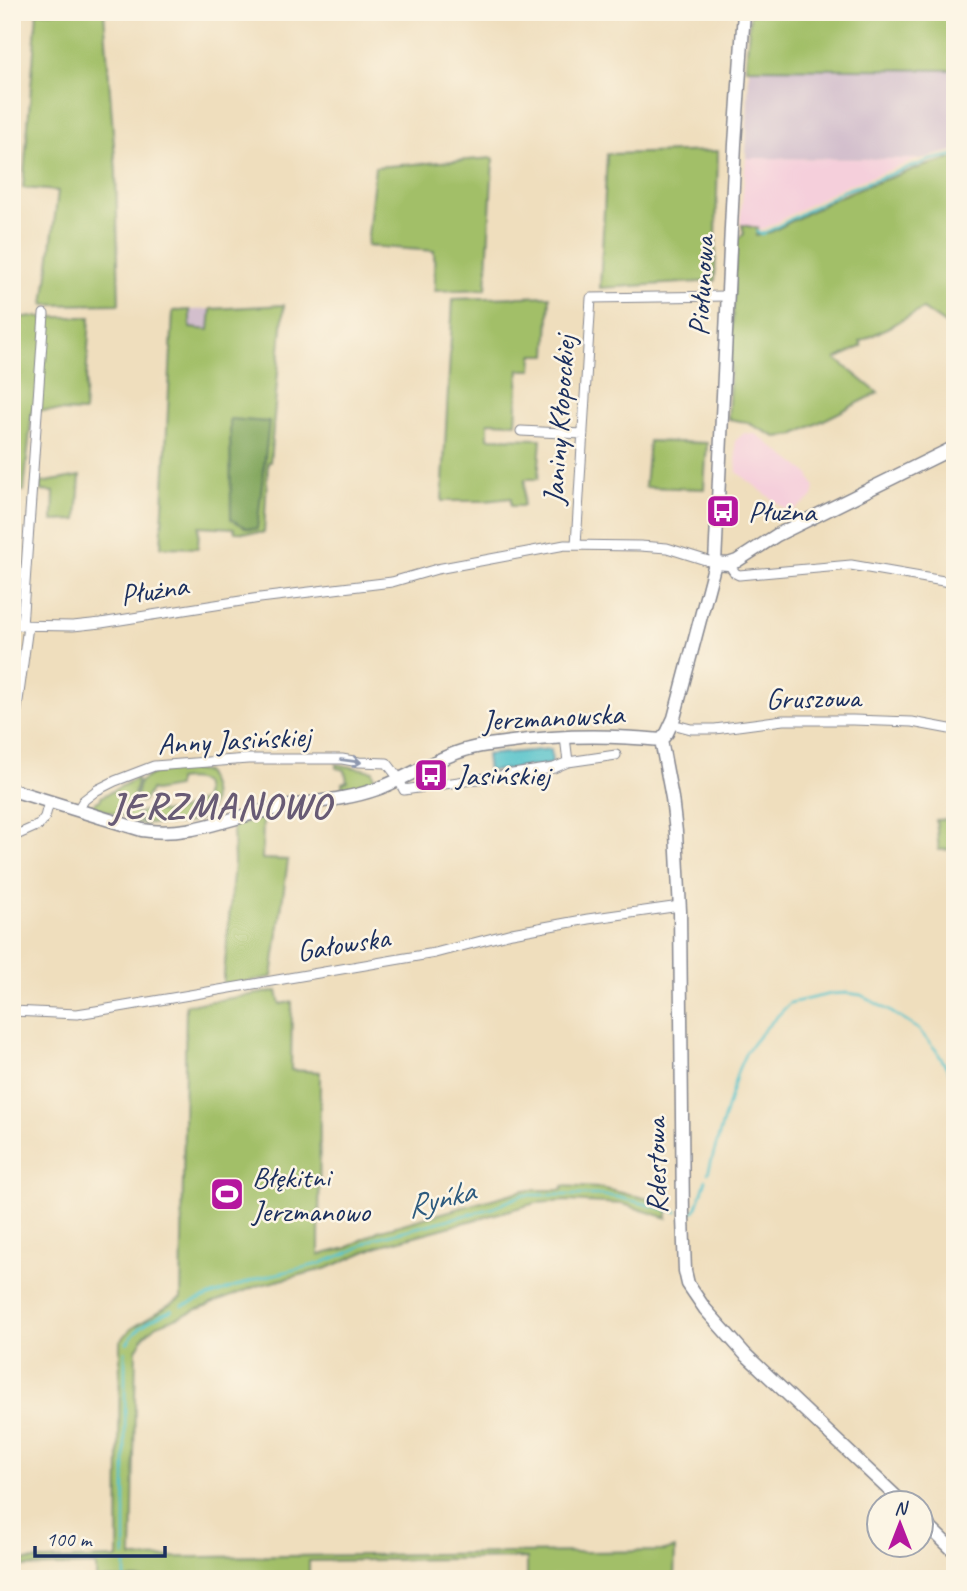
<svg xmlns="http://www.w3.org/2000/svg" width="967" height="1591" viewBox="0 0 967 1591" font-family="Caveat,sans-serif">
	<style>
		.built { fill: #f5cfdb }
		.industrial { fill: #d1bdcc }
		.green { fill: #a2bf67; stroke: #5e7762; stroke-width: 2 }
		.forest { fill: #81a65c; stroke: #4e6a5d; stroke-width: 2 }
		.water { fill: #56c3cb; stroke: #387994; stroke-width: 2 }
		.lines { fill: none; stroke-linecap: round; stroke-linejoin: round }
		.stream { stroke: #56c3cb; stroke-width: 2.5 }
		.street-casing { stroke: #85868e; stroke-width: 11 }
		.secondary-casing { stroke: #85868e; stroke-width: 15 }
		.street { stroke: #fff; stroke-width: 9 }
		.secondary { stroke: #fff; stroke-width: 12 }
		.oneway { stroke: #8d97ae }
		.labels { text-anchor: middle; stroke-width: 5; stroke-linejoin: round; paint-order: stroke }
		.street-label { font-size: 30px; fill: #1b2f5e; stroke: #fcf5e5 }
		.poi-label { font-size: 30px; fill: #1b2f5e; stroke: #fcf5e5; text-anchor: start }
		.water-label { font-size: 32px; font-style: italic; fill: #2d5b7f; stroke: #fcf5e5 }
		.district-label { font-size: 37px; font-weight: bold; letter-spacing: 2px; fill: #685b75; stroke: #fcf5e5 }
	</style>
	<rect width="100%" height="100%" fill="#fcf5e5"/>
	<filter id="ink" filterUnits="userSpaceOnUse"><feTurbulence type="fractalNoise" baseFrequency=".0143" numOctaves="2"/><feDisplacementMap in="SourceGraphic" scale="14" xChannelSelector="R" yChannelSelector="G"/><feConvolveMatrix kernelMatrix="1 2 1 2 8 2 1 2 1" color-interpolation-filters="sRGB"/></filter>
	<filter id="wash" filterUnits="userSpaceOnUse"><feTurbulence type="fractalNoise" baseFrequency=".00686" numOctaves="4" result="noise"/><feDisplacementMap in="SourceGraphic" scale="28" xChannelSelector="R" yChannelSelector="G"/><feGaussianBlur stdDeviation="1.57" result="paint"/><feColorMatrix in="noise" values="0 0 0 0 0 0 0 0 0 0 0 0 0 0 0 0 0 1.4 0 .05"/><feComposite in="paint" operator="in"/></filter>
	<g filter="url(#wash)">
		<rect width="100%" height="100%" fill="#efdebd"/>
		<!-- built -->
		<path class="built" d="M746,158L920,159L840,188L768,227L761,229L740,224Z
			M744,433L756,434L808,473L815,487L813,497L790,513L737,472L735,441Z"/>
		<!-- industrial -->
		<path class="industrial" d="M749,68L955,70V151L920,159L746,158Z
			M211,309L210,330L189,328L190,310Z"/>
		<!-- green -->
		<path class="green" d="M37,12H104L116,171L119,304L44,305L58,191L23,188Z
			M750,12H936L955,21V70L746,68Z
			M718,151L715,281L600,288L607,154Z
			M493,158L486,289L435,291L434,251L367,246L375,167Z
			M955,158V331L923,309L860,342L862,346L836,359L878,393L794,435L776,437L746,422L728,419L736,246L737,239L744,234L742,225L758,228L756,235L771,232L836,198L863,187L921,167Z
			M550,296L547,355H533L532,370H519L516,423L488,422V438L541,439L538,479H525L523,506H511V498L485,501H442L453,299Z
			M284,305L270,462H268L264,533L235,532L234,528L199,526L198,548L161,547L173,311L190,310V328L209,330L211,309Z
			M12,317H90L84,412L32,410L24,491H12Z
			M649,441L707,443L704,489L645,487Z
			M80,476L77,520L53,521L54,492L41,491L40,483Z
			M336,764L373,771L375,782L342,791V783L347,781L345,770L336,768Z
			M183,769L205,772C223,806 208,825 172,824C160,824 150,826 140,819L138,813C155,807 153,812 168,812C180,812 193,805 203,800L205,792L203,783C195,778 185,779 177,780V787L154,791L151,790L143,801L139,802L138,797H136L139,782L155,772Z
			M137,778C137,784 135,789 134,796C134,804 136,813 138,820L147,826L128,821L129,818L92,807V805L101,799V797Z
			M263,818L262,859L288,860L272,977L223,986L234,863L233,826Z
			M955,819V849L939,850L936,820Z
			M277,991L280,1004L292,1002L291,1070L320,1072L319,1255L347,1248L378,1231L524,1190H562L563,1186L600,1188L667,1203V1218L623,1204L566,1201L536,1203L378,1246L328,1268L257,1286L155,1326L144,1336L136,1350L132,1558L664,1551L675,1548L674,1579H527V1558L309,1561V1579H96V1565L12,1567V1561L118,1558L120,1341L131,1329L181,1298L186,1005Z"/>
		<!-- forest -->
		<path class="forest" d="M230,419L269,422L257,529L247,528L231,519Z"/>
		<!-- water -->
		<path class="water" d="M551,749L552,764L488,771L486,755Z"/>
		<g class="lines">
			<!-- stream -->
			<path class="stream" d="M757,232L763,234L843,191L931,160L955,155
				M708,1173L738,1070L746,1052L763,1031L790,1003L831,994L847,993L861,995L888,1010L918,1029L936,1050L955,1081
				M688,1212L694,1211L697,1207L706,1180
				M182,1306L259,1278L319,1264L350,1252L376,1238L493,1208L522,1195H598L617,1197L677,1212
				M127,1343C137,1326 155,1317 172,1310
				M125,1556V1352
				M125,1579V1564"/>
		</g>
	</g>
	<g filter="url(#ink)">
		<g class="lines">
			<!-- street casing -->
			<g class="street-casing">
				<path id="street" d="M521,431L583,434
					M576,545L591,298L727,296
					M729,564L735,573L739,575L851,565L955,583
					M12,625L73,626L101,623L260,598L392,582L437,569L565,545L640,546L667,548L715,563
					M22,626L44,314
					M672,724L691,729H715L783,720H853L912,722L955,730
					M565,737L568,762
					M12,746L28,626
					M77,811L84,800L97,790L115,781L154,766L248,759H342L359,762L387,763L397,776L404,790L554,768L568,762L616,755
					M12,837L39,825L45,817L49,802
					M12,1011L77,1014L96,1011L435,953L512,933L588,919L680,906"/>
			</g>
			<!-- secondary casing -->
			<g class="secondary-casing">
				<path id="secondary" d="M715,563L728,564L737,561L777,535L955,447
					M661,740L672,798L676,832L680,911L683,1218L685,1271L688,1284L705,1309L745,1354L904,1504
					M661,740L667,733L674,718L715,563L735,144L744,12
					M12,790L142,830C191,838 231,816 278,808C311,802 346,800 377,789C407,778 434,759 465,750C480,745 496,744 512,742C561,735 612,735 661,740
					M922,1520L955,1552"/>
			</g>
			<!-- street -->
			<use href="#street" class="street"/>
			<!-- secondary -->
			<use href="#secondary" class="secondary"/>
		</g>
		<!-- one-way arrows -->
		<defs><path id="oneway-shaft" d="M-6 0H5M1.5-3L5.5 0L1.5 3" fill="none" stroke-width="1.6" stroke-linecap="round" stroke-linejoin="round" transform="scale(1.75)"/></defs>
		<use class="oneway" href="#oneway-shaft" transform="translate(351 761) rotate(8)"/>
	</g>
	<!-- icons -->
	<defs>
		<g id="bus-square" transform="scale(1.75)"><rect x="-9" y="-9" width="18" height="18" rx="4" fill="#b5179e" stroke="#fcf5e5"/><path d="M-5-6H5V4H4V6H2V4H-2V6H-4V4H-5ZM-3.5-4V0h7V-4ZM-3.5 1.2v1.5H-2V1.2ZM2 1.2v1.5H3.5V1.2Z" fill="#fff"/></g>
		<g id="stadium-square" transform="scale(1.75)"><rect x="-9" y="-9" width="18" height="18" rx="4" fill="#b5179e" stroke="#fcf5e5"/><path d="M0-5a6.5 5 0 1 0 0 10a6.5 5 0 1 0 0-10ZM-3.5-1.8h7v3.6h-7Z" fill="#fff"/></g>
	</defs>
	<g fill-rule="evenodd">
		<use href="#bus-square" x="723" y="511"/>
		<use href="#bus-square" x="431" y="775"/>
		<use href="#stadium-square" x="227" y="1194"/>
	</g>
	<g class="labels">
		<!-- street labels -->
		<g class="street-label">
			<text transform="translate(701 286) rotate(-87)" y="10">Piołunowa</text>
			<text transform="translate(559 420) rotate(-86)" y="10">Janiny Kłopockiej</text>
			<text transform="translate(154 590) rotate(-9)" y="10">Płużna</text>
			<text transform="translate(813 698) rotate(-1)" y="10">Gruszowa</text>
			<text transform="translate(553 717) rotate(-3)" y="10">Jerzmanowska</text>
			<text transform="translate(234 740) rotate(-3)" y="10">Anny Jasińskiej</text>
			<text transform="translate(343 944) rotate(-9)" y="10">Gałowska</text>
			<text transform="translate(656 1166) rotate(-91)" y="10">Rdestowa</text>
		</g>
		<!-- poi labels -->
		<g class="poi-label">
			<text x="748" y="521">Płużna</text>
			<text x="456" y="785">Jasińskiej</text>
			<text x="252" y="1187">Błękitni<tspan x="252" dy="34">Jerzmanowo</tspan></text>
		</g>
		<!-- water labels -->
		<g class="water-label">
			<text transform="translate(440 1198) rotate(-15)" y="11">Ryńka</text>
		</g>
		<!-- district labels -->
		<g class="district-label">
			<text x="221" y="818">JERZMANOWO</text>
		</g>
	</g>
	<!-- margin -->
	<rect width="967" height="1591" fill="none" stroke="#fcf5e5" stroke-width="42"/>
	<!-- north arrow -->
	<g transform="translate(900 1524)"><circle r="33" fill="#fcf5e5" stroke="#a2a6af" stroke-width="2"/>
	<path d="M0-5L12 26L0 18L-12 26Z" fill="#b5179e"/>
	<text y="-10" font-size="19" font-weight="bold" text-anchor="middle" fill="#1b2f5e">N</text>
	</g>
	<!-- scale -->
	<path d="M35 1546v10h130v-10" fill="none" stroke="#1b2f5e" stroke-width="3.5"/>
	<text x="46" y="1546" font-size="21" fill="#1b2f5e" stroke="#fcf5e5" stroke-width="5" paint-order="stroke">100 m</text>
</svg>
